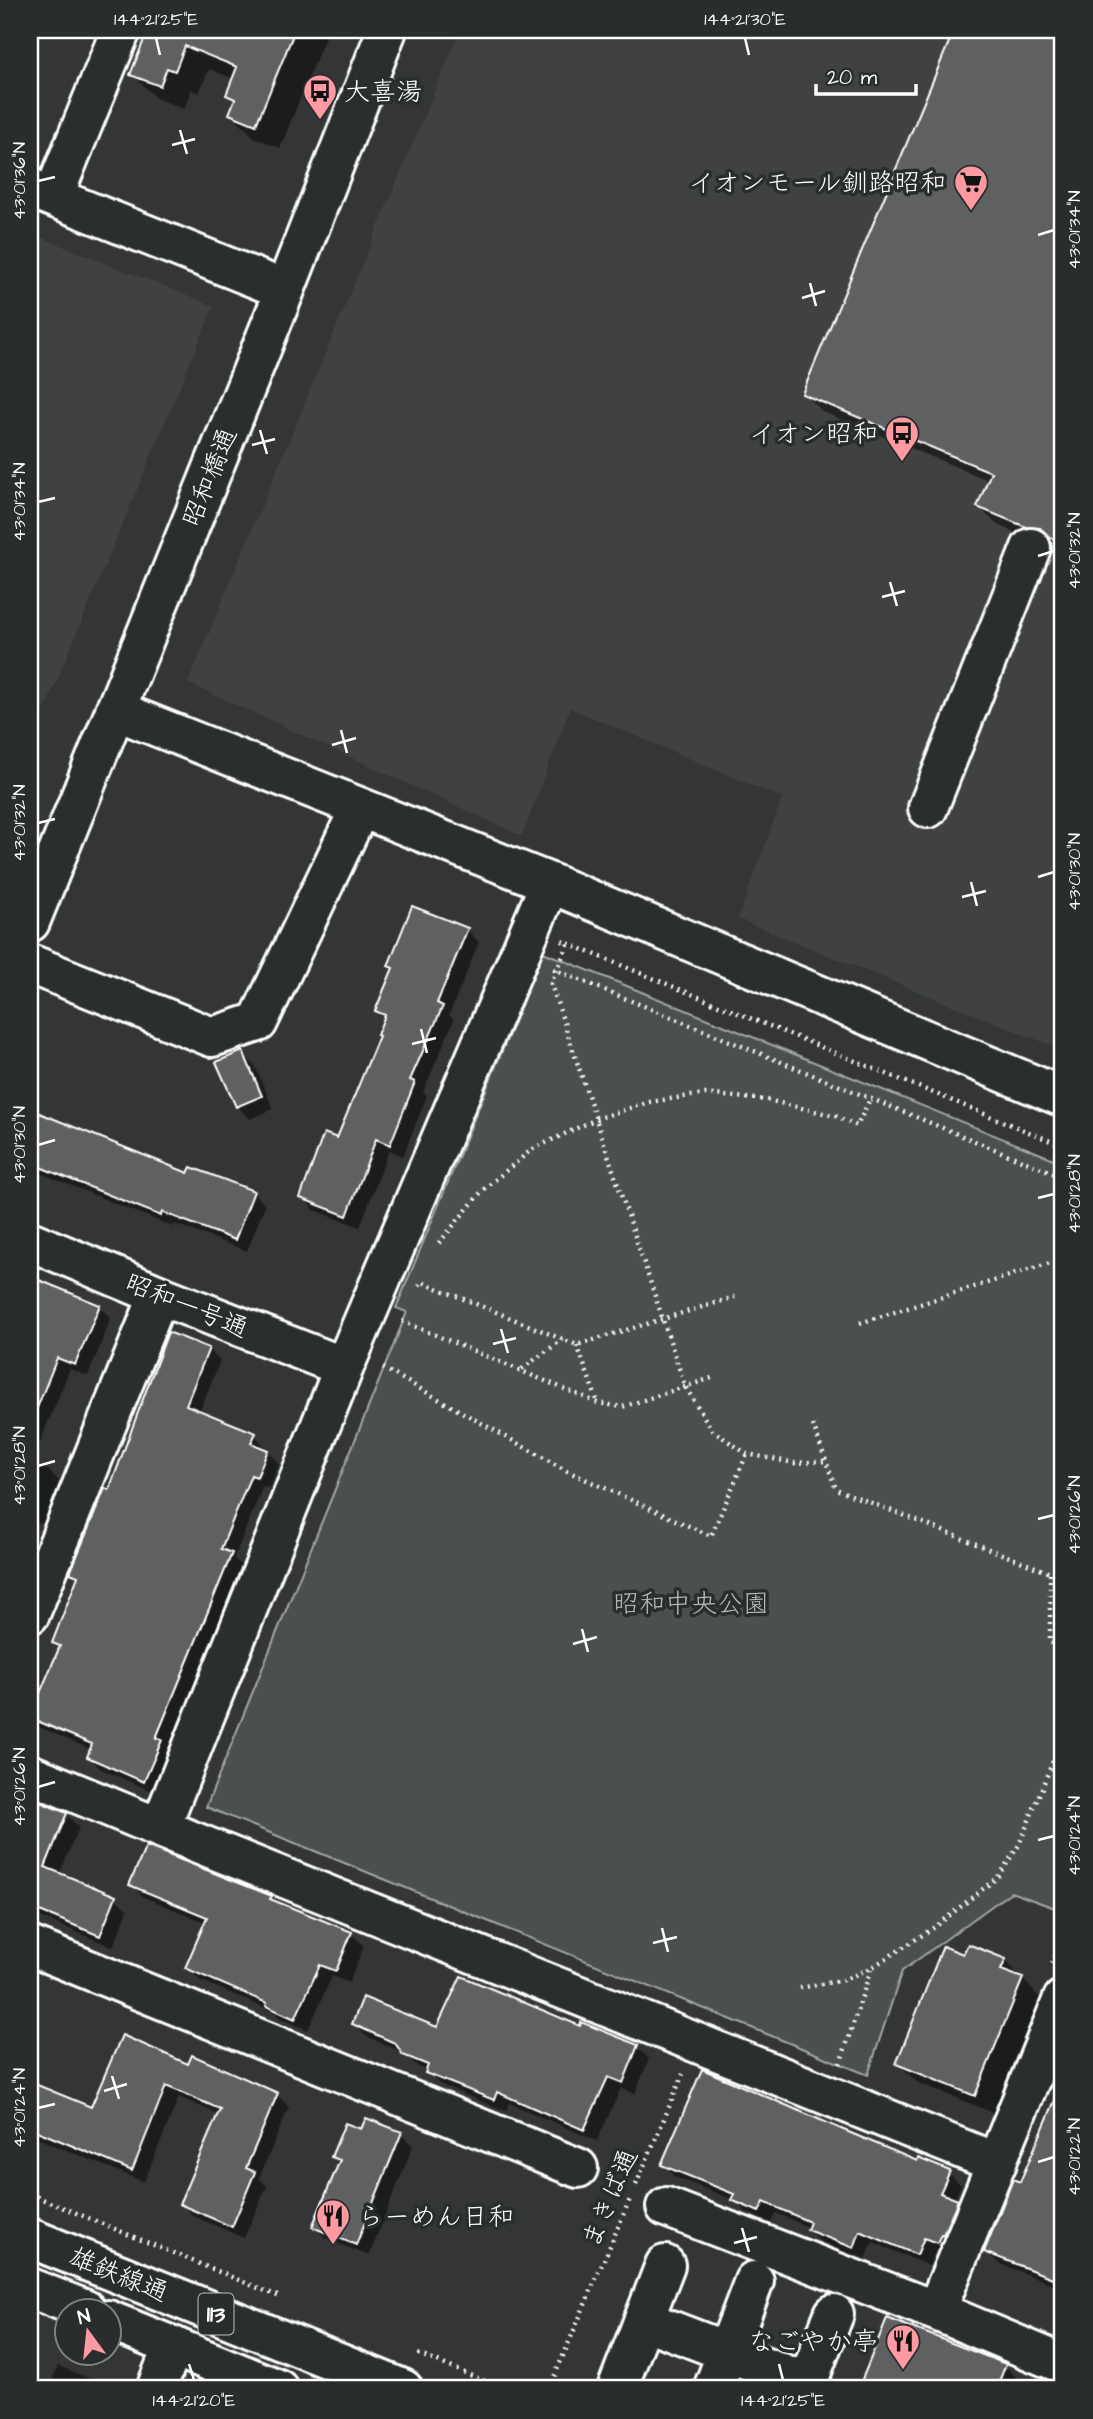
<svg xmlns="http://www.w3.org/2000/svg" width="1093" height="2419" viewBox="0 0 1093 2419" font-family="'Architects Daughter','Klee One',sans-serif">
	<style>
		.built { fill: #404243 }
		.green { fill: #4c4f50; stroke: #a6a7a8; stroke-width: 2 }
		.shadow { fill: #0007 }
		.building { fill: #5f6162; stroke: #fff; stroke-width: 2 }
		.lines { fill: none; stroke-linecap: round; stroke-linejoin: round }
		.minor-casing { stroke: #fff; stroke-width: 44 }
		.major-casing { stroke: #fff; stroke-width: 44 }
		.path { stroke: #fff; stroke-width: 4.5; stroke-dasharray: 2 5; stroke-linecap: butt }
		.minor { stroke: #2a2d2e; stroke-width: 38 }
		.major { stroke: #2a2d2e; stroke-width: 38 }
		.ticks { fill: none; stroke: #fff; stroke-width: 2.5 }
		.labels { text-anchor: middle; stroke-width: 7; stroke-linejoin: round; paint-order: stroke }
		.shield { fill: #2a2d2e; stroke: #bfc0c0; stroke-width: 2 }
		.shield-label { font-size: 24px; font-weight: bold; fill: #fff }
		.poi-label { font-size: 26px; fill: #fff; stroke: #2a2d2e; text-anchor: end }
		.street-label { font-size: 26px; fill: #fff; stroke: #2a2d2e }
		.park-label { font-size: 26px; fill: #b7b9b9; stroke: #2a2d2e }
		.neatline { fill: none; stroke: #fff; stroke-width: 2.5 }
		.ticks-label { font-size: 18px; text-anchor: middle; fill: #fff }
	</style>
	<rect width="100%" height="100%" fill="#333536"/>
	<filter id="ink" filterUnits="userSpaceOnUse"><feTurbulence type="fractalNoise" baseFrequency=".0143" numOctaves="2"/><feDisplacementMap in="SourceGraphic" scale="14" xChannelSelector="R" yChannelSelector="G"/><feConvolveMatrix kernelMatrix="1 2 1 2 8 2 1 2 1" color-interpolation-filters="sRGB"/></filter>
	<g filter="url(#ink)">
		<!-- built -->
		<path class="built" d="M460,30H1063V1050L738,919L782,798L570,708L522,836L188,683Z
			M30,233L214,306L30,745Z"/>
		<!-- green -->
		<path class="green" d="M543,952L1063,1163V1911L1011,1892L902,1971L868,2075L206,1807L407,1312L396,1308Z"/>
		<!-- shadow -->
		<path class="shadow" d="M150,30H328L280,148L254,137L231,113L235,102L228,95L234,79L209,69L199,93L191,90L184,109L156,98L132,74Z
			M955,30H1063V549L1060,546L1045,545L997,525L979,507L990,481L823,412L804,393Z
			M467,930L479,942L449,1015L454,1020L423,1092L427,1096L403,1156L389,1150L360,1227L314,1210L302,1197L338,1141L380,1036L386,1019L377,1010L394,970L390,966Z
			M242,1053L255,1066L273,1109L250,1119L237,1106Z
			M38,1114L189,1175L253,1192L265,1205L247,1251L175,1224L173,1227L33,1170L30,1167V1134Z
			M40,1282L99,1306L111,1318L88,1376L70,1369L31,1464L48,1470L61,1483L44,1525L30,1520V1307Z
			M208,1349L220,1361L199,1413L255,1435L279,1464L269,1488L263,1486L234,1558L243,1567L168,1749L173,1754L156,1793L101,1769L89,1757L92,1750L30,1723V1691L41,1695L61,1649L54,1642L79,1579L72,1572L111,1492Z
			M30,1799L66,1815L79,1827L59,1875L115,1898L128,1910L113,1947L33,1914L32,1918H30Z
			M131,1885L271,1898L276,1903L351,1933L364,1946L349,1983L332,1976L308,2030L280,2018L274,2012L200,1980L187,1968L207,1923L144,1897Z
			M964,1957L1005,1960L1040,1998L994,2113L917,2082L898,2064Z
			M354,2024L438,2030L581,2028L582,2025L637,2047L649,2059L635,2094L621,2088L597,2141L509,2103L506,2111L439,2084L427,2071L417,2066L404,2053L366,2036Z
			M189,2066L277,2095L289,2107L259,2178L267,2186L244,2238L193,2216L181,2203L220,2115L179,2097L144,2182L30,2135V2084L92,2109Z
			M1063,2081V2288L998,2263L986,2251L1021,2184Z
			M362,2132L401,2134L413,2146L369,2256L327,2239L314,2227L340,2164L333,2156Z
			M918,2163L949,2173L961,2185L954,2201L969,2214L950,2254L936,2249L929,2266L873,2242L866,2259L821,2242L809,2230L810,2228L776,2213L771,2223L746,2212L736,2201L675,2177L663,2164Z
			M888,2320L1005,2366L1023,2384L1034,2389H860Z
			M58,2366L104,2384L109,2389H30V2374L51,2383Z"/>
		<!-- building -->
		<path class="building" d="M148,30H295L256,125L229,114L235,99L226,95L237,67L185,46L175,71L167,68L160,86L130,75Z
			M954,30H1063V543L1049,537L1040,528L1026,527L977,507L991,472L802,394Z
			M412,906L468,928L437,1003L443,1006L410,1080L415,1082L390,1145L376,1139L347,1216L300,1198L324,1133L337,1138L379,1036L377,1035L385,1015L375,1011L393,968L388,966Z
			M243,1051L262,1096L236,1107L216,1062Z
			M37,1112L188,1173L191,1167L254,1191L235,1240L162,1212L161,1216L30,1163V1130Z
			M39,1280L100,1305L75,1365L57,1358L31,1423L30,1302Z
			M168,1332L209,1348L186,1405L256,1433L251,1443L268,1450L257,1477L251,1475L221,1549L232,1553L156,1738L162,1740L144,1782L87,1757L92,1744L30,1718V1689L40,1693L60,1646L52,1643L78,1576L70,1573L105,1488L109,1490Z
			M30,1798L67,1813L45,1867L116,1896L100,1936L30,1907Z
			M146,1846L272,1896L270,1899L352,1932L336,1971L320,1965L295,2019L266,2006L267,2003L185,1968L207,1917L129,1885Z
			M968,1944L1006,1959L1001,1970L1023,1978L975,2096L896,2064L943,1946L963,1954Z
			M461,1976L580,2026L581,2022L638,2045L623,2083L608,2077L584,2130L497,2092L494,2100L425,2073L428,2065L403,2055L395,2043L352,2024L363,1997L437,2027Z
			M122,2035L188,2064L192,2055L278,2093L246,2168L255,2172L232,2227L179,2204L220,2109L166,2086L132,2171L30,2128V2082L91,2107Z
			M702,2069L846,2131L917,2161L918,2158L950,2171L940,2193L958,2200L943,2235L941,2234L937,2243L924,2238L917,2255L860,2231L854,2248L807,2230L810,2222L764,2202L759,2212L731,2200L734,2194L661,2165Z
			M1063,2082V2282L984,2252L1013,2179L1020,2182Z
			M366,2118L402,2132L356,2245L312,2227L340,2160L331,2157L345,2123L361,2129Z
			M887,2318L1006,2364L996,2389H858Z"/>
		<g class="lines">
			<!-- minor casing -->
			<g class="minor-casing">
				<path id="minor" d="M30,188L285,290
					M53,197L121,30
					M115,710L550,883L1063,1097
					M928,808L1031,548
					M30,922L285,290L387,30
					M30,964L212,1037L258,1022L360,808
					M30,1241L159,1295L344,1367
					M30,1614L159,1295
					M30,1774L160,1828L997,2163
					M160,1828L344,1367L550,883
					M30,1946L578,2168
					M666,2207L936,2311L1063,2364
					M936,2311L1063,1999
					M644,2320L808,2383
					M156,2389L173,2346
					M617,2389L665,2265
					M713,2389L754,2281
					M805,2389L834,2314"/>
			</g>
			<!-- major casing -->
			<g class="major-casing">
				<path id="major" d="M30,2238L403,2389
					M30,2288L86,2310
					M108,2320L278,2389"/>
			</g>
			<!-- path -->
			<path class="path" d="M562,941L1063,1146
				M568,944L551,984L685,1386L712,1430L747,1454L794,1463L826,1461
				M553,969L1063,1177
				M439,1243L483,1190L531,1150L596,1119L649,1102L705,1094L767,1100L836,1116L857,1126L870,1099
				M419,1286L422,1282L577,1345L735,1297
				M402,1321L598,1403L622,1407L715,1377
				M860,1323L1063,1259
				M577,1345L598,1403
				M383,1368L567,1471L711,1536L747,1454
				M522,1369L563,1339
				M813,1425L836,1489L1063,1578
				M1050,1573V1642L1063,1648
				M1052,1964L1063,1936
				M800,1988L843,1980L871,1968L935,1927L998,1877L1019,1845L1063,1736
				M840,2064L871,1969
				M636,2185L683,2074
				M30,2194L280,2297
				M418,2354L505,2389
				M549,2389L630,2199"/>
			<!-- minor -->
			<use href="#minor" class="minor"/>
			<!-- major -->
			<use href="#major" class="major"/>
		</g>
	</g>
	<!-- ticks -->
	<path class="ticks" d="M156,38L160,55M745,38L749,55M180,130L187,154M172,145L195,139M38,181L55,177M1038,235L1054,230M810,283L816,306M802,298L825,291M260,430L267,454M252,445L275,439M38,502L55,498M1038,556L1054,551M890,582L897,606M882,597L905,591M341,730L347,753M332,745L356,738M38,823L55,819M1038,877L1054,872M971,882L977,906M962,897L986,891M421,1029L427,1053M412,1044L436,1038M38,1145L55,1140M1038,1198L1054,1194M501,1329L508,1353M493,1344L516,1338M38,1466L55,1461M1038,1519L1054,1515M582,1629L588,1652M573,1644L597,1637M38,1787L55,1782M1038,1840L1054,1836M662,1928L668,1952M653,1943L677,1937M112,2076L119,2099M104,2091L127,2084M38,2108L55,2104M1038,2162L1054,2157M742,2228L749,2252M734,2243L757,2237M189,2364L194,2380M779,2364L783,2380"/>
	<!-- icons -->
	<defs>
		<g id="bus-pin" transform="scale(1.75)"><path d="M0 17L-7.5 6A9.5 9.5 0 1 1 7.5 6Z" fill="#ff9aa2" stroke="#2a2d2e"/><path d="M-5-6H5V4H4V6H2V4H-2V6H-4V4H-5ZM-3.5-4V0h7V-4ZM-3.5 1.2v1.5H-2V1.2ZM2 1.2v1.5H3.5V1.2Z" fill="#111"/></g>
		<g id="supermarket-pin" transform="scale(1.75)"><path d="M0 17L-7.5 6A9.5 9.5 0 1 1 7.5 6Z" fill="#ff9aa2" stroke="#2a2d2e"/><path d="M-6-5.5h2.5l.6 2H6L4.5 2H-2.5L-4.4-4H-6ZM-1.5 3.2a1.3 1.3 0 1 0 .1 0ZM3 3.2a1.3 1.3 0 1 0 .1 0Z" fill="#111"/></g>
		<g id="restaurant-pin" transform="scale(1.75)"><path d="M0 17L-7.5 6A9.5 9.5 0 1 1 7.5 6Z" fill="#ff9aa2" stroke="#2a2d2e"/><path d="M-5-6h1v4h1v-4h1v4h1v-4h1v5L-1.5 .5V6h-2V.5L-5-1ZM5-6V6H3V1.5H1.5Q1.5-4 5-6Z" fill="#111"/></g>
	</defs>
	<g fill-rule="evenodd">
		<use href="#bus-pin" x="320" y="91"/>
		<use href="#supermarket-pin" x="971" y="182"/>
		<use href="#bus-pin" x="902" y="433"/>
		<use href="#restaurant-pin" x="333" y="2216"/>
		<use href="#restaurant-pin" x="903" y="2341"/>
	</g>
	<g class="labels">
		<!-- shield labels -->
		<rect class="shield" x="198.5" y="2293.5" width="35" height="41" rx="5"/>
		<g class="shield-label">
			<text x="216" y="2322">113</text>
		</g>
		<!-- poi labels -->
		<g class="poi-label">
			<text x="344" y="100" text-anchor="start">大喜湯</text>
			<text x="946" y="191">イオンモール釧路昭和</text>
			<text x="878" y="442">イオン昭和</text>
			<text x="358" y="2225" text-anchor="start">らーめん日和</text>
			<text x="878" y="2350">なごやか亭</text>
		</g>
		<!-- street labels -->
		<g class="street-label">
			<text transform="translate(209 477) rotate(-68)" y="9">昭和橋通</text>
			<text transform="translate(187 1305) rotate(22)" y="9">昭和一号通</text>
			<text transform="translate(609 2198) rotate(-67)" y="9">まきば通</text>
			<text transform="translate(119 2274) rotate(22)" y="9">雄鉄線通</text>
		</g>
		<!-- park labels -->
		<g class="park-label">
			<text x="691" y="1612">昭和中央公園</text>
		</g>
	</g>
	<!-- margin -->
	<rect width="1093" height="2419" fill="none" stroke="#2a2d2e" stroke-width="77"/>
	<!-- north arrow -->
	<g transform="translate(88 2332) rotate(345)"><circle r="33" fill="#2a2d2e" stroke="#7f8182" stroke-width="2"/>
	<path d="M0-5L12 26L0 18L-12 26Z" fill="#ff9aa2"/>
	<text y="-10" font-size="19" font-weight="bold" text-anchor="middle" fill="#ffffff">N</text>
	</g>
	<!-- scale -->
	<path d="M816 84v10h100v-10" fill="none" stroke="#ffffff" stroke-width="3.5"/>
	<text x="827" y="84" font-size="21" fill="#ffffff" stroke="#2a2d2e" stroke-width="5" paint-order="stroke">20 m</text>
	<rect x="38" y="38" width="1016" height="2342" class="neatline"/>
	<g class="ticks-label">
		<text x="156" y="25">144°21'25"E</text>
		<text x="745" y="25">144°21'30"E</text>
		<text transform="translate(19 181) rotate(-90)" y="6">43°01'36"N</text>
		<text transform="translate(1074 230) rotate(-90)" y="6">43°01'34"N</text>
		<text transform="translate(19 502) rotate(-90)" y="6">43°01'34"N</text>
		<text transform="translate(1074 551) rotate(-90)" y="6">43°01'32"N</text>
		<text transform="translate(19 823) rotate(-90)" y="6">43°01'32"N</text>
		<text transform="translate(1074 872) rotate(-90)" y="6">43°01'30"N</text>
		<text transform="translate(19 1145) rotate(-90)" y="6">43°01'30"N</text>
		<text transform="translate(1074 1194) rotate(-90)" y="6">43°01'28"N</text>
		<text transform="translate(19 1466) rotate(-90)" y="6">43°01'28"N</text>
		<text transform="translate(1074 1515) rotate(-90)" y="6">43°01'26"N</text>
		<text transform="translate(19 1787) rotate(-90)" y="6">43°01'26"N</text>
		<text transform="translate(1074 1836) rotate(-90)" y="6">43°01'24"N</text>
		<text transform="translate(19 2108) rotate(-90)" y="6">43°01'24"N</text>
		<text transform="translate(1074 2157) rotate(-90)" y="6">43°01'22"N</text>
		<text x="194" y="2406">144°21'20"E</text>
		<text x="783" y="2406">144°21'25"E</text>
	</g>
</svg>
